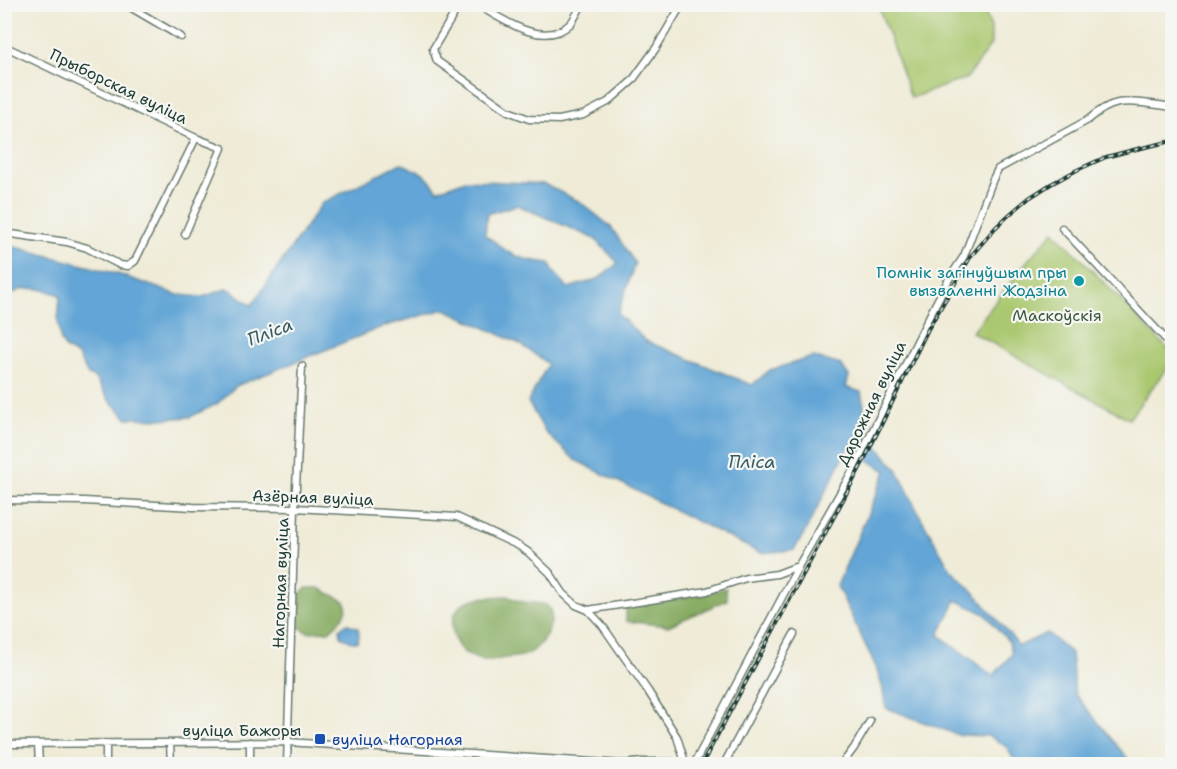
<svg xmlns="http://www.w3.org/2000/svg" width="1177" height="769" viewBox="0 0 1177 769" font-family="'Shantell Sans',sans-serif">
	<style>
		.green { fill: #aac870; stroke: #648252; stroke-width: 1.5 }
		.forest { fill: #87ac62; stroke: #53744b; stroke-width: 1.5 }
		.water { fill: #62a5d6; stroke: #407185; stroke-width: 1.5; fill-rule: evenodd }
		.lines { fill: none; stroke-linecap: round; stroke-linejoin: round }
		.minor-casing { stroke: #687a6d; stroke-width: 9 }
		.minor { stroke: #fff; stroke-width: 6 }
		.rail-casing { stroke: #1f3d34; stroke-width: 4 }
		.rail { stroke: #f6f6f2; stroke-width: 1.5; stroke-dasharray: 4.5; stroke-linecap: butt }
		.culture-dot { fill: #0f9aa8; stroke: #f6f6f2; stroke-width: 2 }
		.transit-dot { fill: #1a4fb4; stroke: #f6f6f2; stroke-width: 2 }
		.labels { text-anchor: middle; stroke-width: 4.5; stroke-linejoin: round; paint-order: stroke }
		.street-label { font-size: 16px; fill: #1f3d34; stroke: #f6f6f2 }
		.culture-label { font-size: 16px; fill: #0d838f; stroke: #f6f6f2; text-anchor: end }
		.park-label { font-size: 16px; fill: #3b5940; stroke: #f6f6f2 }
		.transit-label { font-size: 16px; fill: #164399; stroke: #f6f6f2; text-anchor: start }
		.water-label { font-size: 18px; font-style: italic; fill: #335c65; stroke: #f6f6f2 }
	</style>
	<rect width="100%" height="100%" fill="#f6f6f2"/>
	<filter id="ink" filterUnits="userSpaceOnUse"><feTurbulence type="fractalNoise" baseFrequency=".0167" numOctaves="2"/><feDisplacementMap in="SourceGraphic" scale="12" xChannelSelector="R" yChannelSelector="G"/><feConvolveMatrix kernelMatrix="1 2 1 2 8 2 1 2 1" color-interpolation-filters="sRGB"/></filter>
	<filter id="wash" filterUnits="userSpaceOnUse"><feTurbulence type="fractalNoise" baseFrequency=".008" numOctaves="4" result="noise"/><feDisplacementMap in="SourceGraphic" scale="24" xChannelSelector="R" yChannelSelector="G"/><feGaussianBlur stdDeviation="1.35" result="paint"/><feColorMatrix in="noise" values="0 0 0 0 0 0 0 0 0 0 0 0 0 0 0 0 0 1.4 0 .05"/><feComposite in="paint" operator="in"/></filter>
	<g filter="url(#wash)">
		<rect width="100%" height="100%" fill="#efebd7"/>
		<!-- green -->
		<path class="green" d="M878,5H982L991,27V44L967,78L911,98Z
			M1054,231L1172,353V361L1129,419L972,332L1028,260Z"/>
		<!-- forest -->
		<path class="forest" d="M307,588H319L345,601C351,613 338,623 329,631L307,632L299,627L300,593Z
			M726,588L727,600L668,626L626,621V607L705,594Z
			M507,596C512,598 518,601 524,602C540,604 554,600 551,622C549,633 543,642 535,649C527,657 516,657 505,658C500,658 496,661 492,661C484,662 472,657 465,653C449,641 447,612 466,602C477,596 494,597 507,596Z"/>
		<!-- water -->
		<path class="water" d="M401,163L424,174L438,190L466,180L544,184L580,202L611,227L635,263L618,314L646,341L752,385L770,370L813,357L841,365L849,376L846,387L861,392L864,406L863,430L897,469L919,514L951,570L974,592L1019,646L1047,633L1071,653L1075,694L1132,764H1016L1007,747L989,736L958,735L886,708L882,686L875,665L837,586L886,471L848,448L805,532L794,550L760,553L575,460L546,433L528,402L548,364L520,344L445,309L382,327L236,386L217,404L190,417L161,419L127,418L109,400L95,378L88,375L78,356L66,349L61,342L58,320L60,295C49,291 37,287 24,289C17,290 12,295 5,295L4,244L121,275L178,295L203,297L228,288L252,305L322,203ZM517,205L595,239L618,263L598,279L568,288L553,271L550,263C536,261 522,260 510,253C501,248 495,240 485,236L487,214ZM956,600L985,614L1009,642L1012,654L993,676L939,635Z
			M348,624L358,628C362,646 353,645 341,636L340,629L344,625Z"/>
	</g>
	<g filter="url(#ink)">
		<g class="lines">
			<!-- minor casing -->
			<g class="minor-casing">
				<path id="minor" d="M125,4L181,37
					M460,4L433,49L437,61L508,111L529,119L559,120L583,115L608,102L632,81L656,48L682,4
					M476,4C501,18 543,50 570,24C575,19 578,11 582,4
					M4,46L196,138L222,148L185,234
					M1062,228L1172,346
					M4,233L67,242L87,248L120,265L128,266L135,261L196,138
					M4,500L84,501L193,507L295,508L457,517L519,546L528,552L550,573L563,593L576,605L588,610L602,625L648,691L677,737L684,759
					M588,610L707,591L746,578L777,574L798,566
					M250,742V764
					M170,743L171,764
					M4,744L287,742L624,764L642,762H672
					M38,744L39,764
					M106,744V764
					M287,764L295,508L302,366
					M694,764L799,565L853,470L935,305L949,279L964,256L993,179L998,169L1088,120C1096,113 1108,105 1118,103C1134,100 1156,105 1172,107
					M724,764L794,634
					M842,764L854,748L870,721"/>
			</g>
			<!-- minor -->
			<use href="#minor" class="minor"/>
			<!-- rail casing -->
			<g class="rail-casing">
				<path id="rail" d="M702,764L861,466L928,329L971,256L995,228L1010,214L1029,198L1051,184L1077,170L1106,157L1133,150L1172,141"/>
			</g>
			<!-- rail -->
			<use href="#rail" class="rail"/>
		</g>
	</g>
	<!-- markers -->
	<circle class="culture-dot" cx="1079" cy="281" r="6"/>
	<rect class="transit-dot" x="314" y="733" width="12" height="12" rx="3"/>
	<g class="labels">
		<!-- street labels -->
		<g class="street-label">
			<text transform="translate(119 86) rotate(26)" y="6">Прыборская вуліца</text>
			<text transform="translate(871 403) rotate(-64)" y="6">Дарожная вуліца</text>
			<text transform="translate(313 497) rotate(2)" y="6">Азёрная вуліца</text>
			<text transform="translate(280 583) rotate(-88)" y="6">Нагорная вуліца</text>
			<text x="242" y="736">вуліца Бажоры</text>
		</g>
		<!-- culture labels -->
		<g class="culture-label">
			<text x="1067" y="278">Помнік загінуўшым пры<tspan x="1067" dy="18">вызваленні Жодзіна</tspan></text>
		</g>
		<!-- park labels -->
		<g class="park-label">
			<text x="1057" y="321">Маскоўскія</text>
		</g>
		<!-- transit labels -->
		<g class="transit-label">
			<text x="332" y="745">вуліца Нагорная</text>
		</g>
		<!-- water labels -->
		<g class="water-label">
			<text transform="translate(270 332) rotate(-21)" y="6">Пліса</text>
			<text x="752" y="468">Пліса</text>
		</g>
	</g>
	<!-- margin -->
	<rect width="1177" height="769" fill="none" stroke="#f6f6f2" stroke-width="24"/>
</svg>
